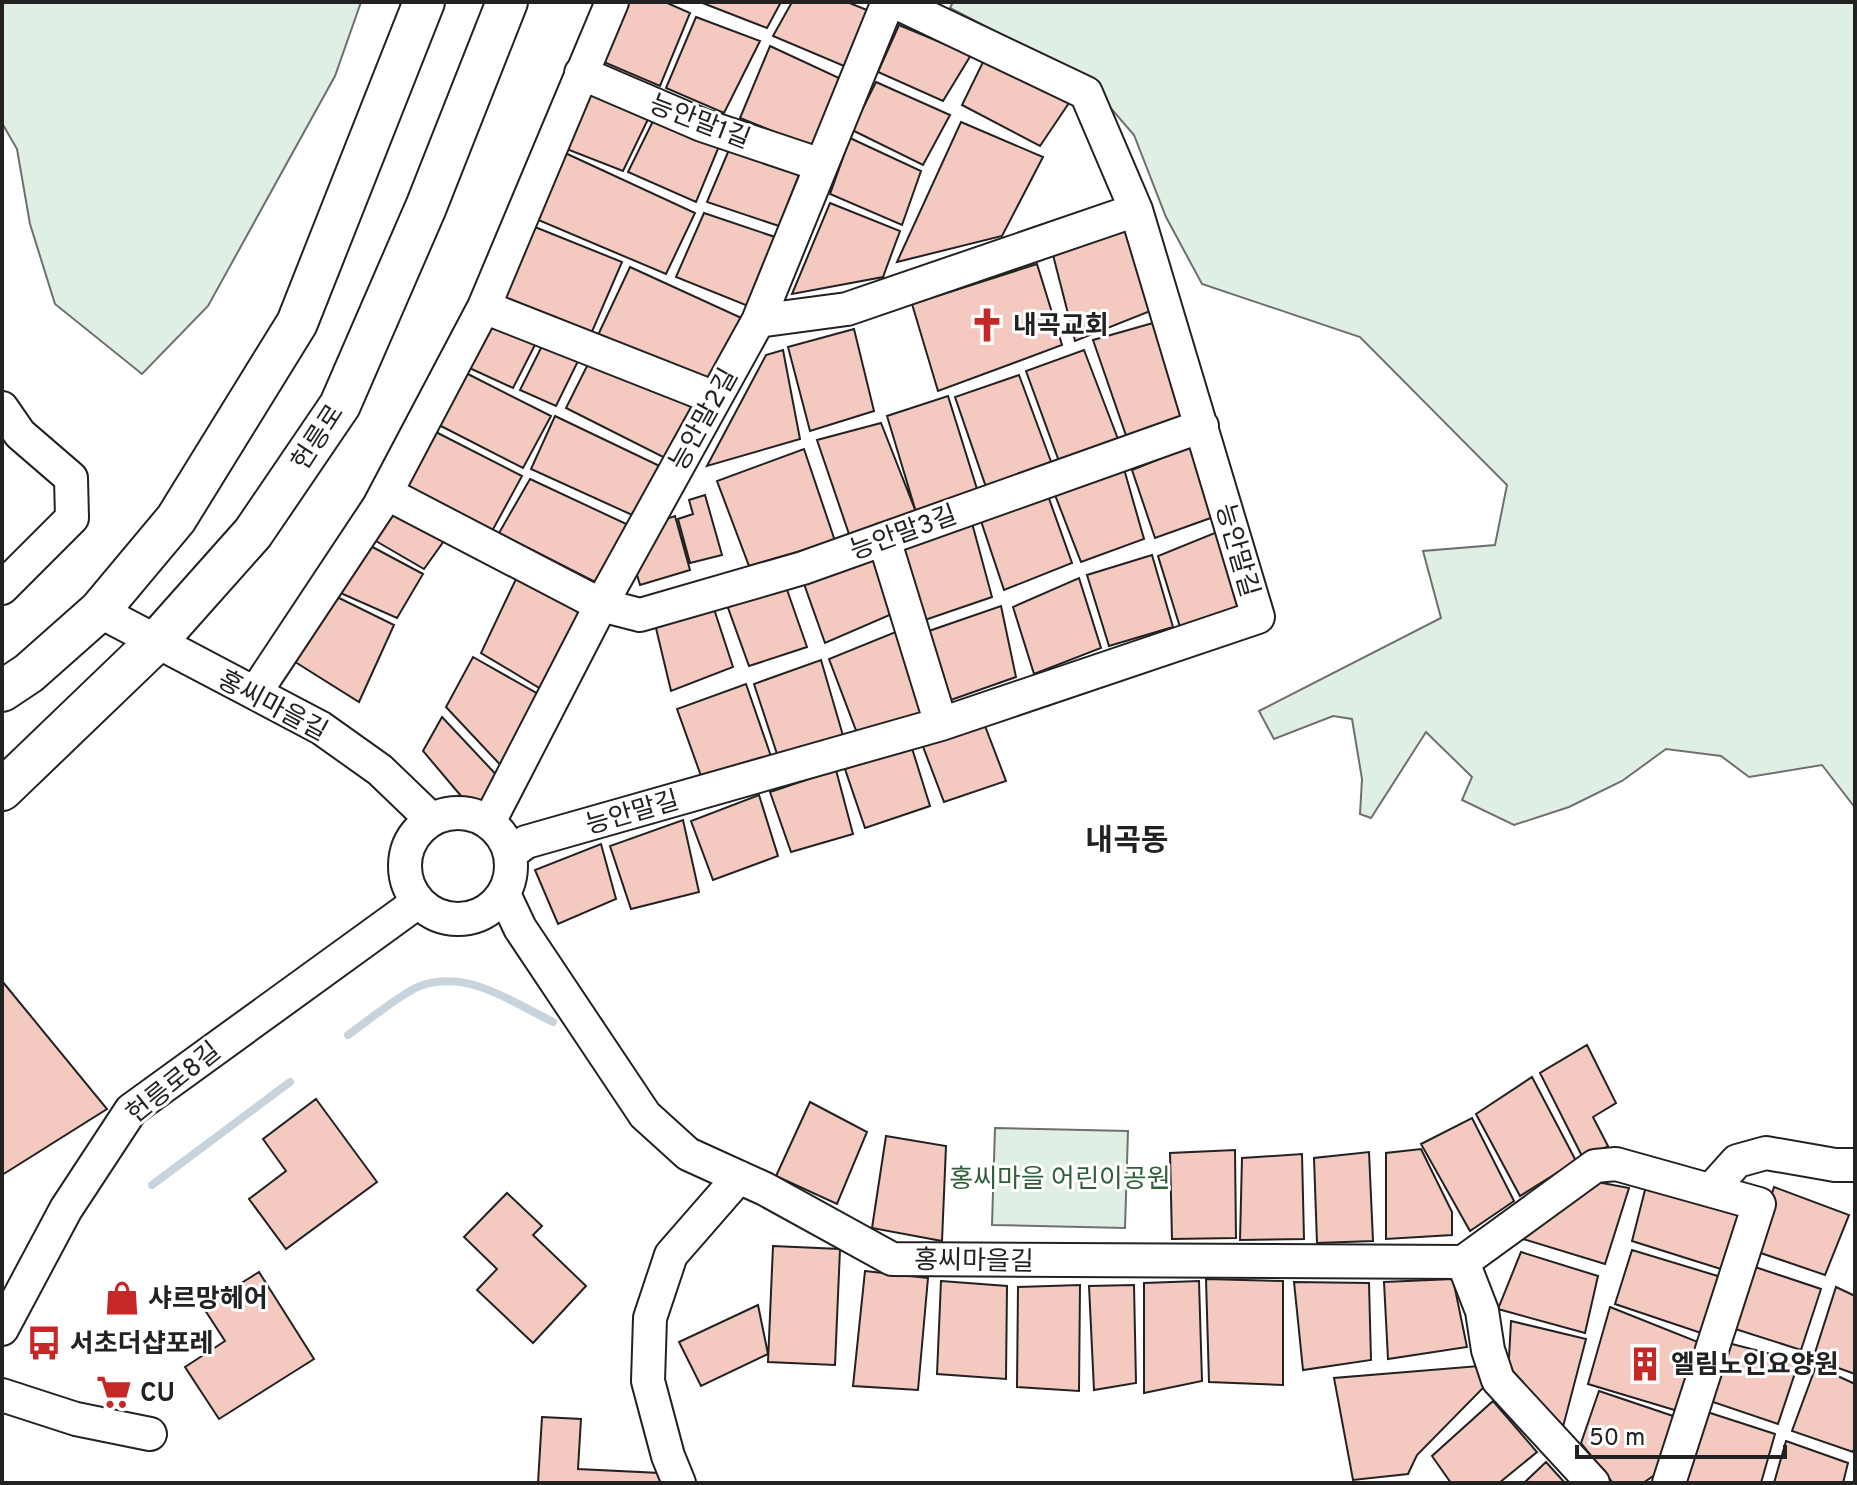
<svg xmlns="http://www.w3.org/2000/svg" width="1857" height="1485" viewBox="0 0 1857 1485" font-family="Overpass,'Noto Sans KR',sans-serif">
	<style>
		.green { fill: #e0efe3; stroke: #6f6f6f; stroke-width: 2 }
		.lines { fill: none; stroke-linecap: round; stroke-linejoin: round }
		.stream { stroke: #c7d3dd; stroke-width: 8 }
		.building { fill: #f3c9c0; stroke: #222; stroke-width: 2 }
		.minor-casing { stroke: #222; stroke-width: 36 }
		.major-casing { stroke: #222; stroke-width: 44 }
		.minor { stroke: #fff; stroke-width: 32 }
		.major { stroke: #fff; stroke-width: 40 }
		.labels { text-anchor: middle; stroke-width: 6; stroke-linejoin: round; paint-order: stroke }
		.street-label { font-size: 26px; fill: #222; stroke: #fff }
		.poi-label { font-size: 26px; font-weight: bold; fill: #222; stroke: #fff; text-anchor: start }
		.park-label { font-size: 26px; fill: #2f5e38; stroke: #fff }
		.quarter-label { font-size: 30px; font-weight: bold; fill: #222; stroke: #fff }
	</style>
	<rect width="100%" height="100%" fill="#fff"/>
	<!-- green -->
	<path class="green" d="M2,2H361L335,76L208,306L142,374L55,304L30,224L17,149L2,123Z
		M953,2H1855V804L1853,805L1822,765L1749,777L1721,756L1666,749L1622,781L1569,807L1514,825L1462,800L1472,777L1426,732L1371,818L1360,814L1362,779L1352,719L1333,716L1274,739L1259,711L1441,618L1423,551L1495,545L1507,485L1360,337L1202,284L1166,217L1134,135L1084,77L950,8Z
		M995,1128L1128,1131L1125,1228L992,1225Z"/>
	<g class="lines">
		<!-- stream -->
		<path class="stream" d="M348,1035C365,1023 403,992 420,986C468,969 512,1002 553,1022
			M152,1185L290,1082"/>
	</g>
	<!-- building -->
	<path class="building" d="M624,2H665L690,13L660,86L599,60Z
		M700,2H781L767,28Z
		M792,2H847L872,12L844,66L773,36Z
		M696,17L760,41L724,113L666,88Z
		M899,25L971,55L943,101L878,72Z
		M770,46L839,78L812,147L740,118Z
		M984,60L1071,100L1040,146L962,105Z
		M876,82L950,115L923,165L852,130Z
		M589,88L652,111L623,171L564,148Z
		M656,115L722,139L696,202L628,172Z
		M961,122L1043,157L1002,236L897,262Z
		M850,138L921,171L902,225L830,194Z
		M731,145L802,167L779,226L707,202Z
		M563,152L695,213L666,274L536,219Z
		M830,203L900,231L883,277L792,294Z
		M704,213L775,237L753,308L676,277Z
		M530,225L622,262L591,334L498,297Z
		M1130,225L1153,310L1075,341L1052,251Z
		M1037,264L1062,345L938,391L912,304Z
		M630,267L748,321L716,384L598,335Z
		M489,316L538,339L513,388L465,366Z
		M1153,323L1188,415L1129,444L1093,340Z
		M854,329L874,411L810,431L788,347Z
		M544,342L580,357L556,406L520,390Z
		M783,350L800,439L707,466L766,355Z
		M1084,350L1121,447L1060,464L1026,371Z
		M591,358L699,409L671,461L566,408Z
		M462,371L551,416L523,468L435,423Z
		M1019,375L1053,467L986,487L955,397Z
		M948,396L977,489L916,512L887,416Z
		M555,416L668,470L641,519L531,469Z
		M881,423L916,512L850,537L817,440Z
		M430,429L522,476L491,533L400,488Z
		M1199,443L1219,515L1155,538L1132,470Z
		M804,449L835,541L749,566L717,481Z
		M1124,469L1144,539L1081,562L1055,495Z
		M530,479L637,529L607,588L499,533Z
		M1047,493L1072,563L1004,590L980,518Z
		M705,495L722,555L690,563L678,519L693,514L689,500Z
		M389,506L446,538L424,569L369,537Z
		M675,516L690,570L640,585L632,558L648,525Z
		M972,523L992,597L922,621L898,549Z
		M1222,530L1244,607L1180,627L1158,556Z
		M365,543L423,574L397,618L336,591Z
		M874,554L892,614L825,643L803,581Z
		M1152,555L1173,627L1109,646L1087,575Z
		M1079,578L1101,648L1034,674L1013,607Z
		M516,579L589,616L551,695L481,653Z
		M785,584L807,647L749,666L727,605Z
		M333,595L394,625L359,702L292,660Z
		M713,606L733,667L671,691L655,624Z
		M1001,606L1016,677L948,701L926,632Z
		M898,631L926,717L857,733L829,659Z
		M473,657L547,699L508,773L446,707Z
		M821,660L844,739L779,760L754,684Z
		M746,684L774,765L705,787L677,709Z
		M442,717L504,783L485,808L467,803L423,751Z
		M982,718L1006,781L944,802L922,744Z
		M911,745L930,806L865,828L845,769Z
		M836,770L853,834L791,852L770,792Z
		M759,795L778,856L713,880L691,821Z
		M683,820L699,892L631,909L610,846Z
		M601,844L616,899L558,924L535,870Z
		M2,981L107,1109L2,1175Z
		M1587,1045L1616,1103L1593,1117L1608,1146L1584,1160L1540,1073Z
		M1532,1077L1576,1161L1520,1196L1476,1114Z
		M316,1099L377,1182L286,1249L249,1199L286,1171L263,1139Z
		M810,1102L867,1132L837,1204L776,1176Z
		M1472,1118L1514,1201L1470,1231L1421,1144Z
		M886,1136L946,1146L942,1241L872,1228Z
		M1421,1149L1452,1212V1235L1386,1239V1153Z
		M1235,1150L1236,1238L1172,1239L1170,1153Z
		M1369,1152L1373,1241L1317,1243L1314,1158Z
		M1302,1154L1304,1239L1240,1240L1242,1158Z
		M1597,1182L1629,1188L1605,1264L1523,1239Z
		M1646,1186L1745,1213L1724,1270L1632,1241Z
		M1774,1187L1849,1215L1825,1275L1755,1251Z
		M507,1193L542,1226L533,1235L586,1286L533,1343L477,1290L497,1269L464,1237Z
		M773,1246L840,1249L835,1365L768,1362Z
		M1632,1250L1721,1277L1704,1334L1615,1304Z
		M1521,1252L1598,1276L1585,1333L1498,1309Z
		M1749,1265L1821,1289L1801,1350L1726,1326Z
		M865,1271L928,1278L918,1390L853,1386Z
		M259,1272L314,1359L219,1419L185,1367L225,1341L203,1307Z
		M1206,1279L1283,1281V1385L1209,1382Z
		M1453,1279L1467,1347L1388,1359L1384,1282Z
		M941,1281L1007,1286L1006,1379L937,1374Z
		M1199,1281L1202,1381L1144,1393V1283Z
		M1294,1282L1369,1283L1371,1360L1303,1370Z
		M1080,1285L1079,1391L1017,1387L1018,1287Z
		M1134,1285L1136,1383L1094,1390L1089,1286Z
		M1836,1287L1855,1296V1374L1813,1359Z
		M758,1305L768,1354L701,1386L679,1342Z
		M1610,1307L1703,1344L1681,1412L1588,1384Z
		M1511,1321L1586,1339L1563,1427L1508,1376Z
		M1724,1342L1799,1361L1778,1424L1704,1399Z
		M1479,1366L1483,1388L1417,1455L1408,1474L1353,1480L1334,1378Z
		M1816,1366L1855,1384V1445L1853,1452L1792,1431Z
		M1599,1391L1676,1417L1659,1472L1643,1483H1613L1581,1443Z
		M1493,1401L1537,1452L1499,1483H1451L1432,1456Z
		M1701,1410L1775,1434L1761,1483H1679Z
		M542,1417L581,1419L578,1469L660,1473V1483H538Z
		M1786,1441L1848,1463L1843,1483H1774Z
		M1546,1462L1565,1483H1524Z"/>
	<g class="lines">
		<!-- minor casing -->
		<g class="minor-casing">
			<path id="minor" d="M581,73L702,125L821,165
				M484,307L715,398
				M758,321L847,309L1136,210
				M2,408L20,434L71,478L72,518L2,588
				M386,493L601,605L640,615L803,568L1202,426
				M884,539L941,724
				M99,611L321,728L380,770L432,820
				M255,693L379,506L484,307L612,2
				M405 866a53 53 0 1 1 106 0a53 53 0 1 1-106 0Z
				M489,822L601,605L758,321L888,2
				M510,854L526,842L941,724L1258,617L1136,210L1086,93L895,2
				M504,894L520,928L645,1115L688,1154L765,1189L892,1259L1463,1262L1482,1311L1488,1350L1498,1380L1593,1483
				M1711,1190L1737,1161L1766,1153L1835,1165H1855
				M1463,1262L1595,1166L1616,1164L1759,1204L1669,1483
				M2,1329L66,1209L131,1110L418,902
				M2,1395L76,1419L150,1434
				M679,1483L668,1456L648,1381L650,1318L671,1255L739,1177"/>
		</g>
		<!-- major casing -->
		<g class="major-casing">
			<path id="major" d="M2,691L29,673L99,611L176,519L297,323L424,2
				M2,790L156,642L253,533L340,405L426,207L507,2"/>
		</g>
		<!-- minor -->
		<use href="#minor" class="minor"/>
		<!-- major -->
		<use href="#major" class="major"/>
	</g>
	<!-- icons -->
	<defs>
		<g id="church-bare" transform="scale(2.76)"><path d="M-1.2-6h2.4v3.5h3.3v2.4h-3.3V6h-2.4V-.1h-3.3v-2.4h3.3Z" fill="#c62828" stroke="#fff" stroke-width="2.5" paint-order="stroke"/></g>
		<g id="shop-bare" transform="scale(2.76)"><path d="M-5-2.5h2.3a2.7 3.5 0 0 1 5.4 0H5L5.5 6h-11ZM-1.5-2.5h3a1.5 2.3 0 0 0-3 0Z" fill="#c62828" stroke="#fff" stroke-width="2.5" paint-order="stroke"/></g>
		<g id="bus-bare" transform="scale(2.76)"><path d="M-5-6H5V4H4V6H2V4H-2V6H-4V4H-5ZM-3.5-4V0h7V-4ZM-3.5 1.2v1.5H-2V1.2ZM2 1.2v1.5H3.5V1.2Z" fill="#c62828" stroke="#fff" stroke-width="2.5" paint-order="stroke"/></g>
		<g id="building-bare" transform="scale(2.76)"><path d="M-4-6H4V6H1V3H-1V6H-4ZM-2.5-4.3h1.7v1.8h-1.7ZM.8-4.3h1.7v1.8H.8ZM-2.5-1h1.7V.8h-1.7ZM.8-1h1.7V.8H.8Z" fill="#c62828" stroke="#fff" stroke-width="2.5" paint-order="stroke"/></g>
		<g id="supermarket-bare" transform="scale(2.76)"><path d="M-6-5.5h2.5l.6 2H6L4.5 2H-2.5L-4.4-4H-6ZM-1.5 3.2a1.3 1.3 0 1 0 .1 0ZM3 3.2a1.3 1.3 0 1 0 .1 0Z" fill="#c62828" stroke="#fff" stroke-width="2.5" paint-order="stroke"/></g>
	</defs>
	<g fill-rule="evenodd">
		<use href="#church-bare" x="987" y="325"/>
		<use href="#shop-bare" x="122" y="1298"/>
		<use href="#bus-bare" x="44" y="1343"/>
		<use href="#building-bare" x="1645" y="1364"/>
		<use href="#supermarket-bare" x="114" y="1392"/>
	</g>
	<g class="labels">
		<!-- street labels -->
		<g class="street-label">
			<text transform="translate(700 121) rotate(21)" y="9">능안말1길</text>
			<text transform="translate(703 419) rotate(-61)" y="9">능안말2길</text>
			<text transform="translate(317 437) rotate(-57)" y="9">헌릉로</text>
			<text transform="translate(903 532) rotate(-20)" y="9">능안말3길</text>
			<text transform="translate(1238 550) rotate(74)" y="9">능안말길</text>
			<text transform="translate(273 705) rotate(28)" y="9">홍씨마을길</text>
			<text transform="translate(632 812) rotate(-16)" y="9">능안말길</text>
			<text transform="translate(173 1082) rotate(-39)" y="9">헌릉로8길</text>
			<text transform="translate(974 1260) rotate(1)" y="9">홍씨마을길</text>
		</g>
		<!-- poi labels -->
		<g class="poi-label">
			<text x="1013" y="334">내곡교회</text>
			<text x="148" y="1307">샤르망헤어</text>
			<text x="70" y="1352">서초더샵포레</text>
			<text x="1671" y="1373">엘림노인요양원</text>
			<text x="140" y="1401">CU</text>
		</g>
		<!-- park labels -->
		<g class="park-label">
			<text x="1060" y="1187">홍씨마을 어린이공원</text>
		</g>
		<!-- quarter labels -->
		<g class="quarter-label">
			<text x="1127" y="850">내곡동</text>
		</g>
	</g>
	<!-- border -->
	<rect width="1857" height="1485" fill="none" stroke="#222222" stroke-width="8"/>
	<!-- scale -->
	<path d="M1577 1445v12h208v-12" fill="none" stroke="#222222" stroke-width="4"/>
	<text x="1589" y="1445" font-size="24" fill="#222222" stroke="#ffffff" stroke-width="6" paint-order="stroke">50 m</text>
</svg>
